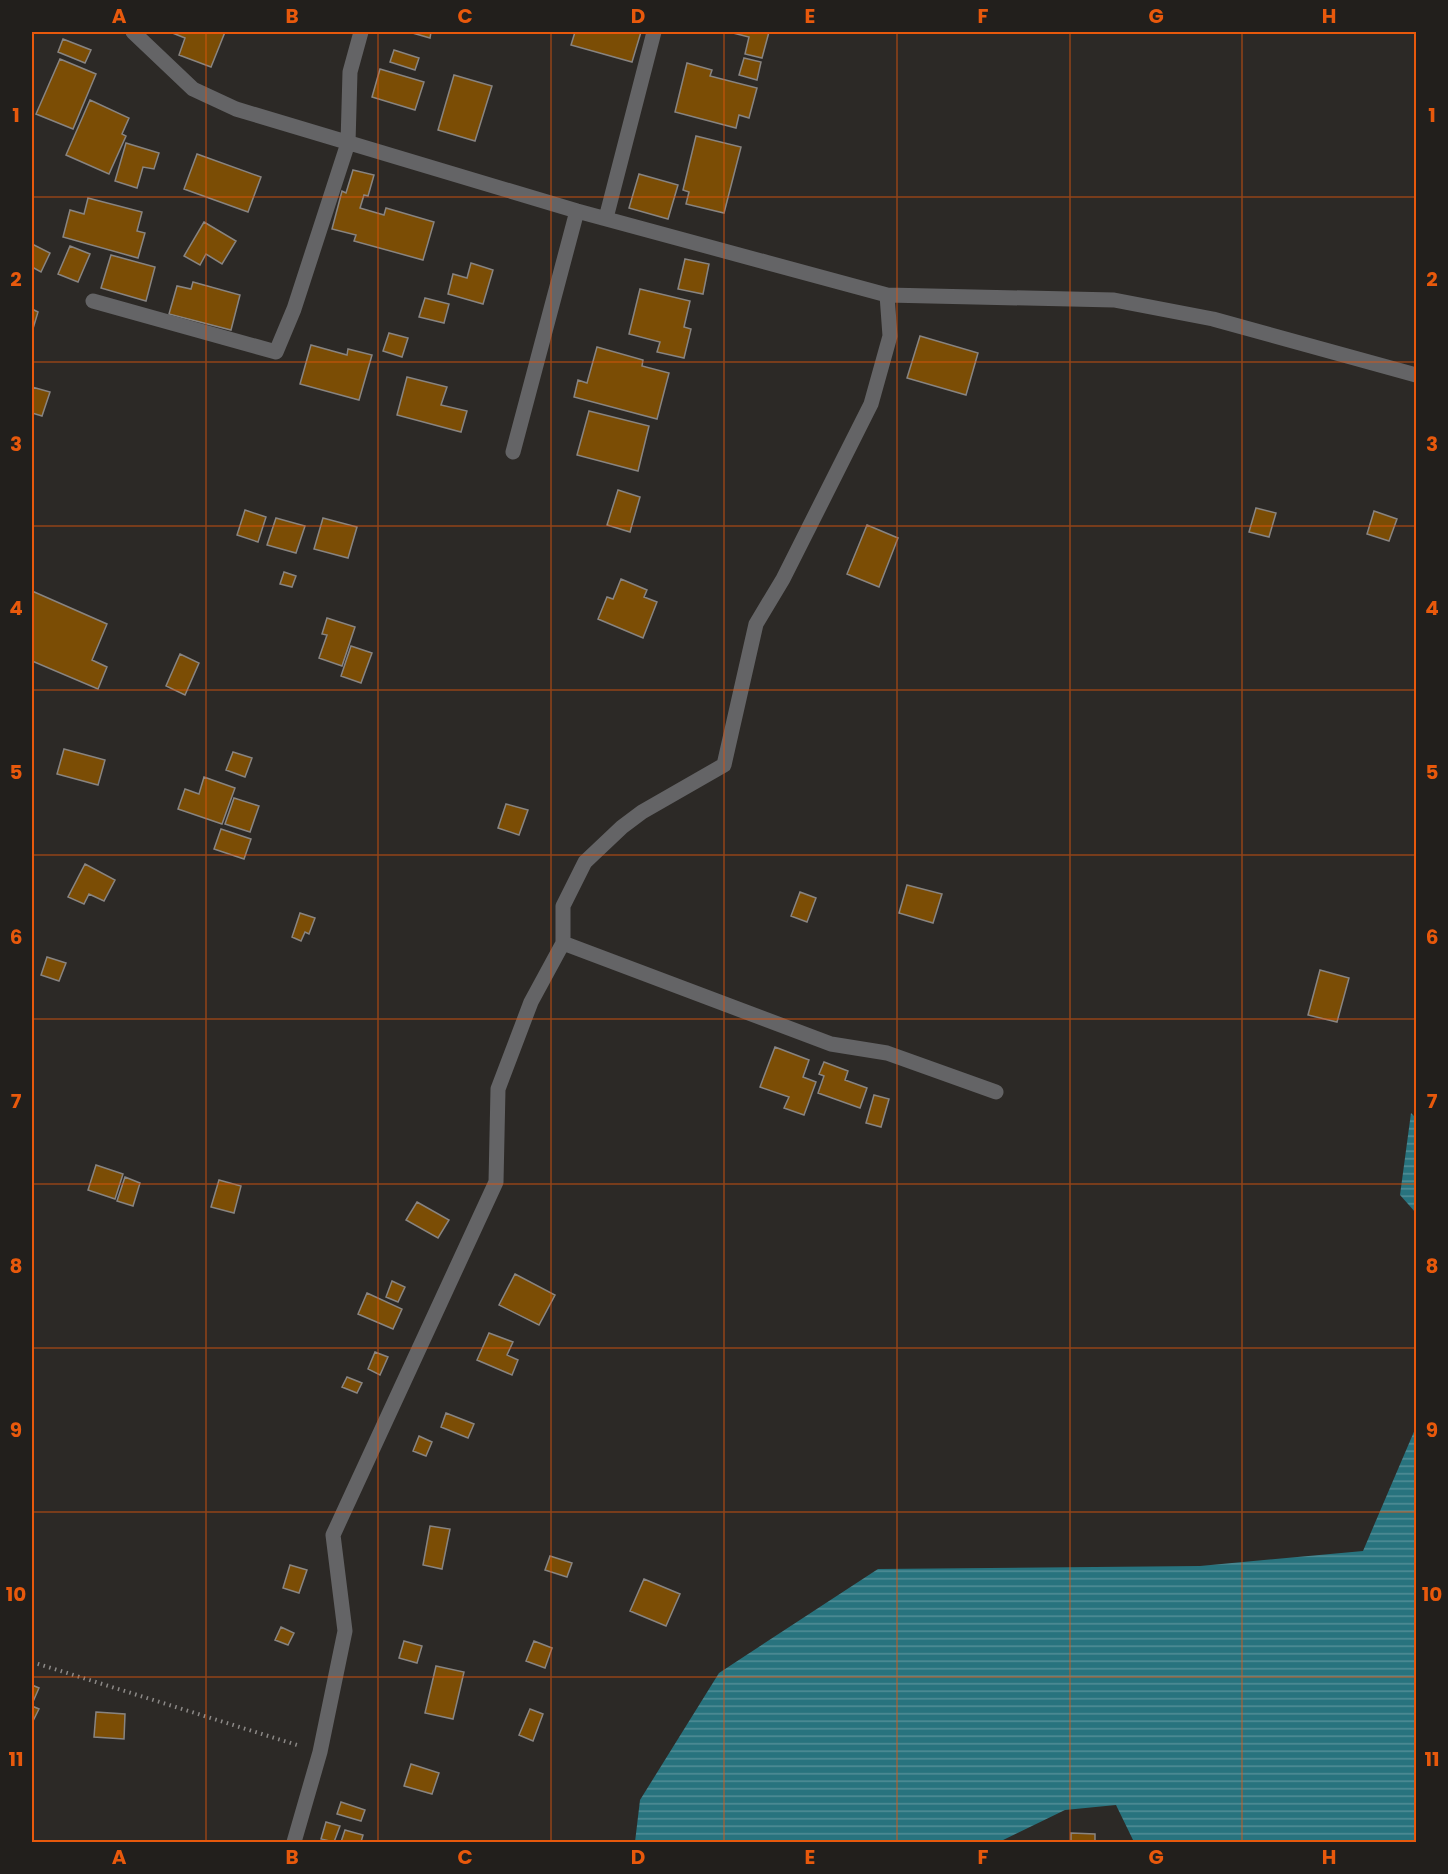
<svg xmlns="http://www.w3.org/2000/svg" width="1448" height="1874" viewBox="0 0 1448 1874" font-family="Poppins,sans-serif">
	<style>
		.water { fill: url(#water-rules) }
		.building { fill: #7b4d05; stroke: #888481; stroke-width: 1.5 }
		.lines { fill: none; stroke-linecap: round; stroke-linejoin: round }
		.path { stroke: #8c8987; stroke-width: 4; stroke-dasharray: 1.5 4.5; stroke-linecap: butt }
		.minor { stroke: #646466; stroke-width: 15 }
		.grid { fill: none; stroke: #e8590c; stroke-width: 1.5; stroke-opacity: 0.55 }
		.neatline { fill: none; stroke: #e8590c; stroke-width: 2 }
		.grid-label { font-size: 20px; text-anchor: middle; font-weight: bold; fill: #e8590c }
	</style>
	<defs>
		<pattern id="water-rules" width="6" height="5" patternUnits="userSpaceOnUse" patternTransform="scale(1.5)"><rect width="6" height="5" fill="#28737e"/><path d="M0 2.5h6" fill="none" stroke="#528e97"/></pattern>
	</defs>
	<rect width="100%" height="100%" fill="#2c2926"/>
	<!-- water -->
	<path class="water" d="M1411,1113L1416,1118V1213L1400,1195Z
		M1416,1427V1842H1134L1116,1805L1065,1810L999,1842H635L640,1800L719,1673L878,1569L1200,1566L1363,1551Z"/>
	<!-- building -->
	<path class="building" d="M170,32H225L211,67L179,55L185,38Z
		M409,32H431L430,38Z
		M575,32H641L632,62L571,45Z
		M729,32H769L762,58L745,54L749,37Z
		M63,39L91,50L85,63L58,52Z
		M394,50L419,58L415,70L390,62Z
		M744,58L761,62L757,80L739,75Z
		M60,59L96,74L73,129L36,114Z
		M687,63L712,70L710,76L757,88L749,118L739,115L736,128L675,112Z
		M380,69L424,82L415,110L372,97Z
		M454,75L492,86L475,141L438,130Z
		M90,100L129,118L122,134L126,136L109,174L66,155Z
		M696,136L741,147L724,213L686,204L689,192L683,190Z
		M126,143L159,153L154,169L143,167L137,188L115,181Z
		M197,154L261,177L248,212L184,189Z
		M353,170L374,175L368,196L364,195L360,208L384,215L386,208L434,222L423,260L354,241L356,235L332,229L342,191L346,193Z
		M639,174L678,185L668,219L629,208Z
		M88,198L142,212L137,231L145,233L138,258L63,237L70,210L84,214Z
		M204,222L236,241L222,264L206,254L200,265L184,256Z
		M32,244L50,253L41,272L32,267Z
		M70,246L90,254L78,282L58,274Z
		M111,255L155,267L146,301L101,288Z
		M685,259L709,264L703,294L678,289Z
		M471,263L493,270L483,304L448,294L453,274L467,278Z
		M193,282L240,295L231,330L169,314L177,286L191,289Z
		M640,289L690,301L684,327L691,329L684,358L657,352L660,342L629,334Z
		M425,298L449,304L444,323L419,317Z
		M32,309L38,312L32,332Z
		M389,333L408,338L402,357L383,351Z
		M920,336L978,353L966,395L907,378Z
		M311,345L347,355L348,349L372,355L359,400L300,384Z
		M597,347L643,360L642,366L669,373L657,419L574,397L578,380L587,383Z
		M407,377L447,387L441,405L467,411L461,432L397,415Z
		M32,387L50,392L42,416L32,413Z
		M589,411L649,426L638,471L577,455Z
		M618,490L640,497L630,532L607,525Z
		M1256,508L1276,513L1269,537L1249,532Z
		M245,510L266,517L258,542L237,535Z
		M1374,511L1397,519L1389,541L1367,534Z
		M276,518L305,526L296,553L267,545Z
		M323,518L357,527L348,558L314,549Z
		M867,525L898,538L879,587L847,574Z
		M284,572L296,576L292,587L280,584Z
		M621,579L647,590L644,597L657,602L643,638L598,619L607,597L613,599Z
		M32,591L107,624L92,660L107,667L98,689L32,661Z
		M327,618L355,627L342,666L319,658L327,635L322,634Z
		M351,646L372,653L361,683L341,676Z
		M180,654L199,663L185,695L166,686Z
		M64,749L105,760L98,785L57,774Z
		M233,752L252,758L245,777L226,770Z
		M204,777L235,788L222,824L178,809L185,789L199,794Z
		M234,798L259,806L250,832L225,824Z
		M506,804L528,810L519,835L498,828Z
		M221,829L251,839L244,859L214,849Z
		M85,864L115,880L104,901L89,894L84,904L68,897Z
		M907,885L942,894L933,923L899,913Z
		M800,892L816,898L807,922L791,916Z
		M300,913L315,918L309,934L305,932L301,941L292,937Z
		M47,957L66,963L59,981L41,975Z
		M1320,970L1349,978L1337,1022L1308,1015Z
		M775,1047L809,1060L803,1077L816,1082L804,1115L784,1108L789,1097L760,1087Z
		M824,1062L848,1071L845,1080L867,1088L860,1108L818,1093L824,1076L819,1074Z
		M874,1095L889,1099L881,1127L866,1123Z
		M96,1165L123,1174L115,1199L88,1190Z
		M125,1177L140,1183L133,1206L117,1201Z
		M219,1180L241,1186L234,1213L211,1207Z
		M417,1202L449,1220L438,1238L406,1220Z
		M515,1274L555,1295L539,1325L499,1305Z
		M392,1281L405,1287L398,1302L386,1297Z
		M367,1293L402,1309L393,1329L358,1314Z
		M489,1333L513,1342L507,1355L518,1360L512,1375L477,1360Z
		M375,1352L388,1357L380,1375L368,1369Z
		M347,1377L362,1383L357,1393L342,1387Z
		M446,1413L474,1424L468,1438L441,1427Z
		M419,1436L432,1442L426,1456L413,1451Z
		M430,1526L450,1529L442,1569L423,1565Z
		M550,1556L572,1563L567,1577L545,1570Z
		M290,1565L307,1570L299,1593L283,1588Z
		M644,1579L680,1594L666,1626L630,1611Z
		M281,1627L294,1633L288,1645L275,1640Z
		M404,1641L422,1646L417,1663L399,1658Z
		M534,1641L552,1648L545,1668L526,1661Z
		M436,1666L464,1672L453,1719L425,1713Z
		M32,1685L39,1688L32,1704Z
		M32,1706L39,1709L32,1723Z
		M530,1709L543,1714L533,1741L519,1735Z
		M96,1712L125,1714L124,1739L94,1737Z
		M411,1764L439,1773L432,1794L404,1786Z
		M341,1802L365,1810L361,1821L337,1814Z
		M326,1822L340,1826L334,1842L321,1839Z
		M345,1830L363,1835L361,1842H341Z
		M1071,1833L1095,1834V1842H1071Z"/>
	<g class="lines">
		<!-- path -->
		<path class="path" d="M32,1662L297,1745"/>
		<!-- minor -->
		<path class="minor" d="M133,32L193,89L236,109L577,211L887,295L1114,300L1213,319L1416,375
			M606,218L654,32
			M93,301L276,352L294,309L348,143L350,72L361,32
			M513,452L577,211
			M563,943V906L585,862L622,827L642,812L724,765L756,624L783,579L871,404L890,336L887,295
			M294,1842L320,1752L345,1631L333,1535L496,1182L498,1089L531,1002L563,943L831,1044L887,1053L996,1092"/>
	</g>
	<!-- grid -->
	<path class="grid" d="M206,32V1842M378,32V1842M551,32V1842M724,32V1842M897,32V1842M1070,32V1842M1242,32V1842M32,197H1416M32,362H1416M32,526H1416M32,690H1416M32,855H1416M32,1019H1416M32,1184H1416M32,1348H1416M32,1512H1416M32,1677H1416"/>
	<!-- border -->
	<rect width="1448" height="1874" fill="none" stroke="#221f1c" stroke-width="66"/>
	<rect x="33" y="33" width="1382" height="1808" class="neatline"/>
	<g class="grid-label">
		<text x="119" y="23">A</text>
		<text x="292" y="23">B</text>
		<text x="465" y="23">C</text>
		<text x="638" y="23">D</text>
		<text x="810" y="23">E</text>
		<text x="983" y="23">F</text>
		<text x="1156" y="23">G</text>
		<text x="1329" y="23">H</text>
		<text x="16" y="122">1</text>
		<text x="1432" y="122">1</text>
		<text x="16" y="286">2</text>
		<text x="1432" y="286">2</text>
		<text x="16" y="451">3</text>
		<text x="1432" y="451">3</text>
		<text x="16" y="615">4</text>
		<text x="1432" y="615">4</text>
		<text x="16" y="779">5</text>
		<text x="1432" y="779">5</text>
		<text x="16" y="944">6</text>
		<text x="1432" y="944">6</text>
		<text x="16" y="1108">7</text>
		<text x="1432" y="1108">7</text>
		<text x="16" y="1273">8</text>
		<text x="1432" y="1273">8</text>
		<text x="16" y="1437">9</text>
		<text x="1432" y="1437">9</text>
		<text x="16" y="1601">10</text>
		<text x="1432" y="1601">10</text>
		<text x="16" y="1766">11</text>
		<text x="1432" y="1766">11</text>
		<text x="119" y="1864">A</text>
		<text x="292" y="1864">B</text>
		<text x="465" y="1864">C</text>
		<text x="638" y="1864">D</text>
		<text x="810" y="1864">E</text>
		<text x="983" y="1864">F</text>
		<text x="1156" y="1864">G</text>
		<text x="1329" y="1864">H</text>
	</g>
</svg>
